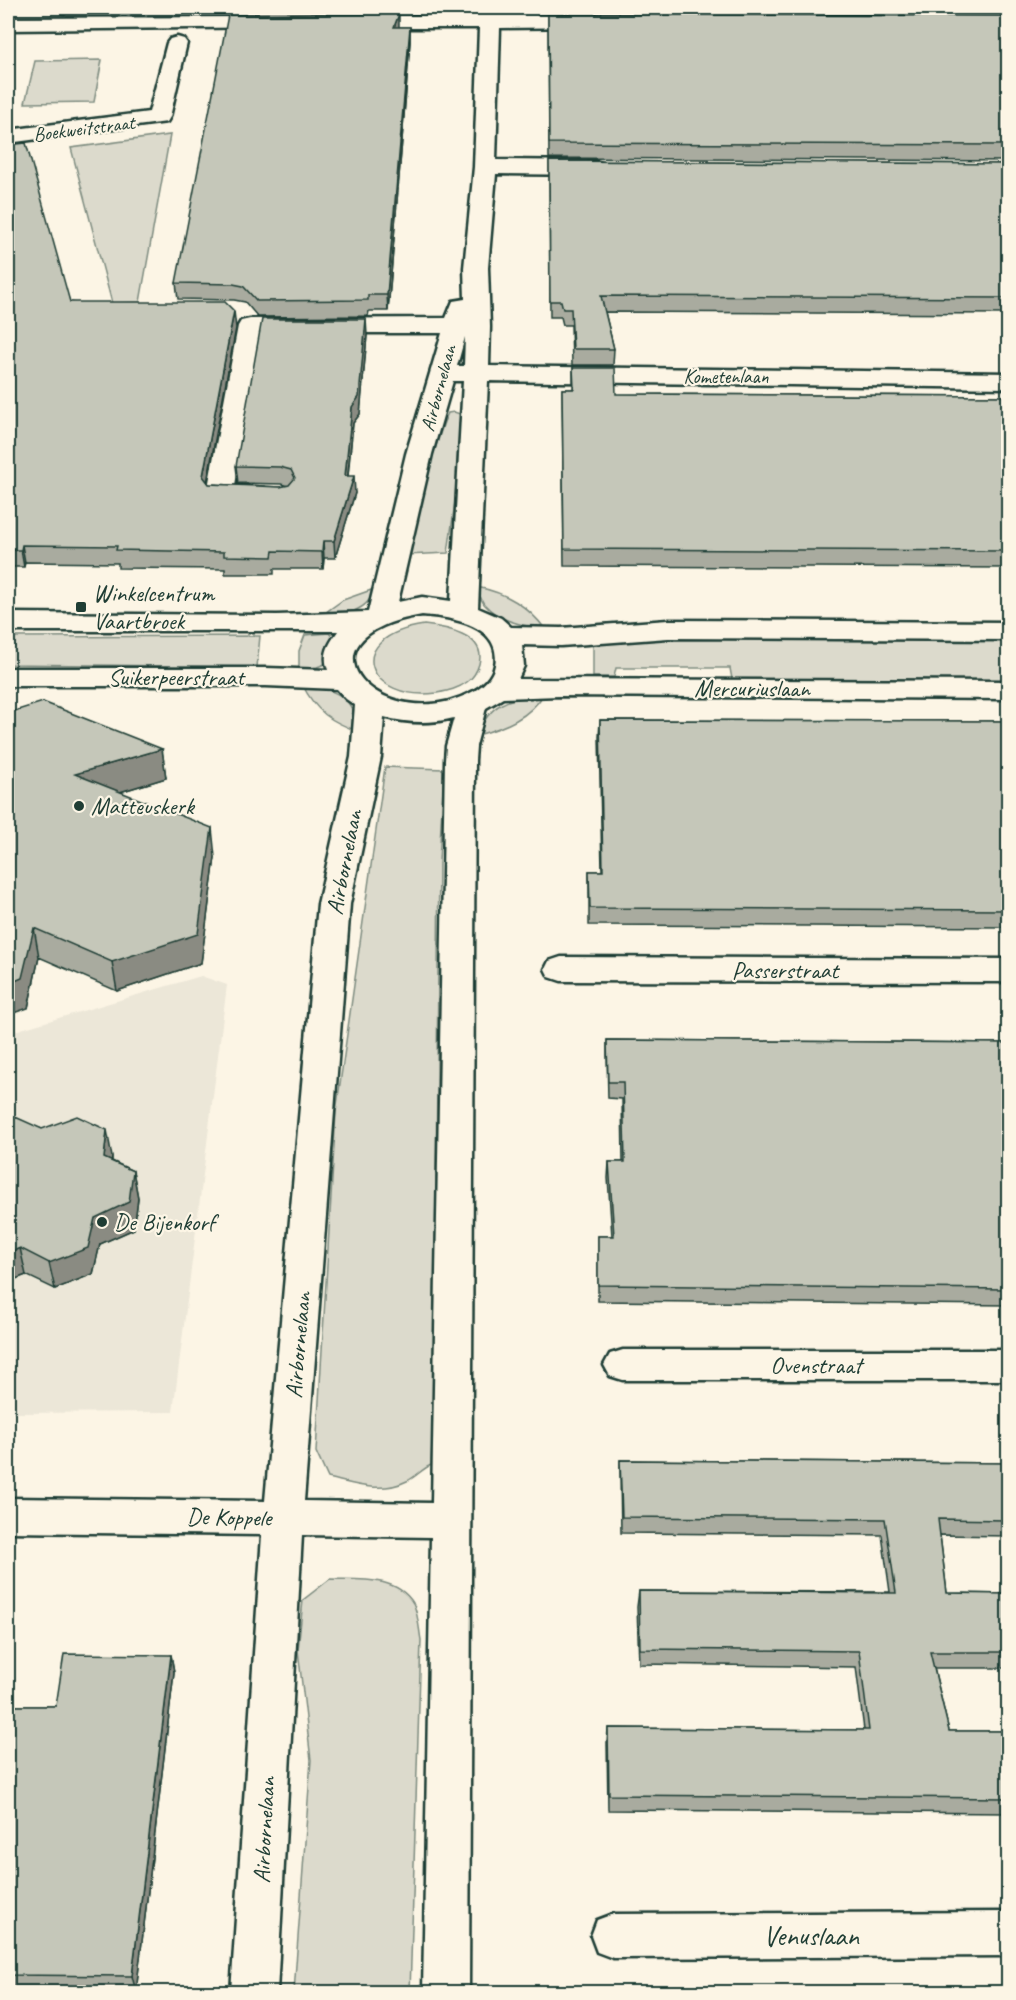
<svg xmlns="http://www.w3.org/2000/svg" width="1016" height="2000" viewBox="0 0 1016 2000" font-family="Caveat,sans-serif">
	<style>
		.built { fill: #ece7d8 }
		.green { fill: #dcdacc; stroke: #7e8c80; stroke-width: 1.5 }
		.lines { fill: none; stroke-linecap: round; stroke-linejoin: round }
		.minor-casing { stroke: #1f3d34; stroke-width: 5 }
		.minor { fill: #fcf5e5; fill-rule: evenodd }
		.wall { fill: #a9ab9f; stroke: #1f3d34; stroke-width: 1.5 }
		.shaded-wall { fill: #8a8b82; stroke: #1f3d34; stroke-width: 1.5 }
		.building { fill: #c5c7b9; stroke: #1f3d34; stroke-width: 1.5 }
		.poi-dot { fill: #1f3d34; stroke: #fcf5e5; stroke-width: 2 }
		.labels { text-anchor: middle; stroke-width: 4.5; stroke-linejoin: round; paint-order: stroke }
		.far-street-label { font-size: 20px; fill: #1f3d34; stroke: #fcf5e5 }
		.poi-label { font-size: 24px; fill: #1f3d34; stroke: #fcf5e5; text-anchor: start }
		.street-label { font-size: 24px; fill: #1f3d34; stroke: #fcf5e5 }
		.near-street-label { font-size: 28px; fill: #1f3d34; stroke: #fcf5e5 }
	</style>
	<rect width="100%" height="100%" fill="#fcf5e5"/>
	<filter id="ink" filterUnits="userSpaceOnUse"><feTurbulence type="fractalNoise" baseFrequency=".0167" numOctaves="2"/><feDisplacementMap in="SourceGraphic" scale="12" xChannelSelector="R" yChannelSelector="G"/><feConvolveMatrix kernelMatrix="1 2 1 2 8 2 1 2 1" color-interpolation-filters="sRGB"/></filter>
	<g filter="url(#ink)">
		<!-- built -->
		<path class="built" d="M201,976L227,985L173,1412L8,1413V1033Z"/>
		<!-- green -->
		<path class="green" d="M102,60L94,102L25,103L35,61Z
			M170,135L140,302L112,303L71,148Z
			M454,412L460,414L455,502L448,553L406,555L416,505L444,422L448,413Z
			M477,587C507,593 528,606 546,630C526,626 500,622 485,605C481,601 479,592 477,587Z
			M374,589C368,613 345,614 322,615L343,600Z
			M424,625C444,627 487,634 479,664C477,671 473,678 467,682C458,689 447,691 437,693C369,703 339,638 424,625Z
			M329,633L333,638L325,664L317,667L299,669V651L305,635Z
			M260,636L257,667L8,664V637Z
			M667,637H1008V680L732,679L730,668H616L614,677H593V644Z
			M302,684C340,692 350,693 360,732C331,722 316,712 302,684Z
			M544,694C529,718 505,727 478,735C490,700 511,699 544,694Z
			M385,767L444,769L439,862L434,1394L431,1465C422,1469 416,1477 407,1481C381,1494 354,1484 328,1478L316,1452L336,1112Z
			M330,1579C357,1580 396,1575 413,1603C418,1612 419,1629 421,1640L410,1992H294L311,1760L298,1650L303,1600Z"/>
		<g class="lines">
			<!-- minor casing -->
			<g class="minor-casing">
				<path id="minor" d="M480,8H500V15H594L601,17L604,21L601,25L594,27L500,28L496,160L594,161L602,163L605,168L602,173L594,175L496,174L488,268L490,327L489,366L1008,373V388L488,381L478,608L501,618L511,627L561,628L668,620L1008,622V640L668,638L561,646L522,645L524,666L518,679L1008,681V699L559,696L503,698L486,708L476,746L475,760L469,1992H423L431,1537L302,1535L277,1992H231L262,1535L8,1532V1498L265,1501L318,904L351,757L355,705L346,699L337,689L266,686H8V668H266L328,670C322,654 329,644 338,631H8V613L277,615L368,612L406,454L442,333H261L235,485L264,488L268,494L264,500C248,504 227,503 211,499L207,493L238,326L241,321L250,319L446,318L453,301L465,299L464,268L474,167L479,28H354L347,26L344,22L347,18L354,16L480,15ZM465,337L464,366H457ZM453,381H463L451,601L422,597L398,602L432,454ZM422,615C450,617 503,625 495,665C493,677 482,687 472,692C384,739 284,638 422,615ZM384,717C406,723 431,724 454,718L446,746L445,760L432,1503L304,1501L350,904L381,757Z
					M270,17L277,19L280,23L277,27L8,30V18Z
					M177,37L184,39L187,43L170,117L167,122L8,143V130L149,112L167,43L170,39Z
					M561,957L1008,959V982L561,981L549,977L545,969L549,961Z
					M623,1350H1008V1380H623L610,1376L604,1365L610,1354Z
					M1008,1912V1956L613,1958L597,1952L591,1936L597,1920L613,1914Z"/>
			</g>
			<!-- minor -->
			<use href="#minor" class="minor"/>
		</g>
		<!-- wall -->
		<path class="wall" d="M232,8H406L405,12L232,14Z
			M548,8H1003L1002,15L548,12Z
			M548,14L1008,16V161L549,158Z
			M399,27H410V42L388,311H369L368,316L258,317L245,302L234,300L178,299L176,283Z
			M8,145L70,302L236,328L207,481L209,484L280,487L288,486L281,484L238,483L236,466L367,335L360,414L353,423L348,476L355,493L335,558H324L323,569H274V574H225V569L118,568V563L25,562L24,567H8Z
			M549,161L1008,164V314L605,312L614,349L613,365H572L571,325H563L561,317H550Z
			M573,368L616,394L1008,396V568L564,566L562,389H573Z
			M8,713L162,749L166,778L120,792L215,857L201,963L117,991L39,957L28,1008Z
			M600,720L1008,721V927L589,925V871H602L599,737Z
			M607,1040L1008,1043V1305L598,1301V1236H612L608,1178L609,1162H623L622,1099L608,1098L607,1056Z
			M8,1118L42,1129L112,1157V1161L133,1171L138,1198L134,1229L100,1244L93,1274L55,1289L26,1275L8,1282Z
			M620,1460L1008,1463V1536L940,1535L947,1593L1008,1594V1668H934L949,1731H1008V1813L608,1810L607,1743L608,1728L864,1730L856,1667L639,1664L637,1607L639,1591L890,1592L882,1535L621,1533L620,1476Z
			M171,1655L174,1672L136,1992L8,1990V1706H56Z"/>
		<!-- shaded-wall -->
		<path class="shaded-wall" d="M399,14V29L394,27Z
			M410,27V42L388,311L387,295Z
			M234,311L236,328L205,493L203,476Z
			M366,319L367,335L360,414L353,423L346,493L345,476L352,407Z
			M354,476L355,493L335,558L334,541Z
			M323,541L324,558L323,569L322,552Z
			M22,545L25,562L24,567L21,550Z
			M162,749L166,778L80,804L75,774Z
			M212,828L215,857L201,963L117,991L112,962Z
			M34,928L39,957L28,1008L8,1015V984Z
			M107,1130L112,1157L109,1184L104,1158Z
			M133,1171L138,1198L134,1229L100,1244L93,1274L55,1289L49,1263L95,1218Z
			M20,1248L26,1275L8,1282V1253Z
			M171,1655L174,1672L136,1992L132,1976Z"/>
		<!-- building -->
		<path class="building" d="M399,14L394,27H410L387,295H368V300L257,301L243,286L233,284L176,283L228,15Z
			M548,14L1008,16V145L549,143Z
			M26,143L70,302H225L234,311L203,476L209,484L280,487L289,485L295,478L291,470L280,467L236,466L262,319H366L359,397L352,407L345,476H354L334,541H323L322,552L273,551L272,557L224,556V552L116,550L117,546L22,545L21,550H8V145Z
			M549,161L1008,164V298L601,296L614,349H573L571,309H563L561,301H550Z
			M573,368H615L616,394L1008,396V551L564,549L562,389H574Z
			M43,702L162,749L75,774L212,828L198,934L112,962L34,928L22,978L8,984V713Z
			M600,720L1008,721V910L590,908L589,871H603Z
			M607,1040L1008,1043V1289L598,1285V1236H614L609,1162H625L623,1082H608Z
			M13,1116L42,1129L77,1116L107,1130L104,1158L133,1171L129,1202L95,1218L88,1248L49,1263L20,1248L8,1253V1118Z
			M620,1460L1008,1463V1520L938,1519L947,1593L1008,1594V1652H930L949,1731H1008V1798L609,1795L608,1728L869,1730L859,1651L640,1649L639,1591L896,1593L885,1519L622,1517Z
			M64,1654L171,1655L132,1976L8,1975V1706H56Z"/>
	</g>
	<!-- markers -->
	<g class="poi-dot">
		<rect x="75" y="601" width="12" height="12" rx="3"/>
		<circle cx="79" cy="806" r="6"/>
		<circle cx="102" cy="1222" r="6"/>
	</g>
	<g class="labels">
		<!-- far-street labels -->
		<g class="far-street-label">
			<text transform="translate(84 128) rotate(-7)" y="7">Boekweitstraat</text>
			<text x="726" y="383">Kometenlaan</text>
			<text transform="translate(438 388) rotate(-75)" y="7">Airbornelaan</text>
		</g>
		<!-- poi labels -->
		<g class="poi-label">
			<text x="93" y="601">Winkelcentrum<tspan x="93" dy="28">Vaartbroek</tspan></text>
			<text x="91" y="814">Matteuskerk</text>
			<text x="114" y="1230">De Bijenkorf</text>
		</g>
		<!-- street labels -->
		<g class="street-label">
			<text x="176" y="685">Suikerpeerstraat</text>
			<text x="752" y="696">Mercuriuslaan</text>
			<text transform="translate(344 862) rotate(-79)" y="8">Airbornelaan</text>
			<text x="785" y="978">Passerstraat</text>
			<text transform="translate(298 1345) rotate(-85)" y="8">Airbornelaan</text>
			<text x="816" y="1373">Ovenstraat</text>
			<text transform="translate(229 1517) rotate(1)" y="8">De Koppele</text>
			<text transform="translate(264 1830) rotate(-87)" y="8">Airbornelaan</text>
		</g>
		<!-- near-street labels -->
		<g class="near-street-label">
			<text x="811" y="1945">Venuslaan</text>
		</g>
	</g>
	<!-- margin -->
	<rect width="1016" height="2000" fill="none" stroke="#fcf5e5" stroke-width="30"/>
	<rect x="15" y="15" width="986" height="1970" fill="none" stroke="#1f3d34" stroke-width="2" filter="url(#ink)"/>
</svg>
